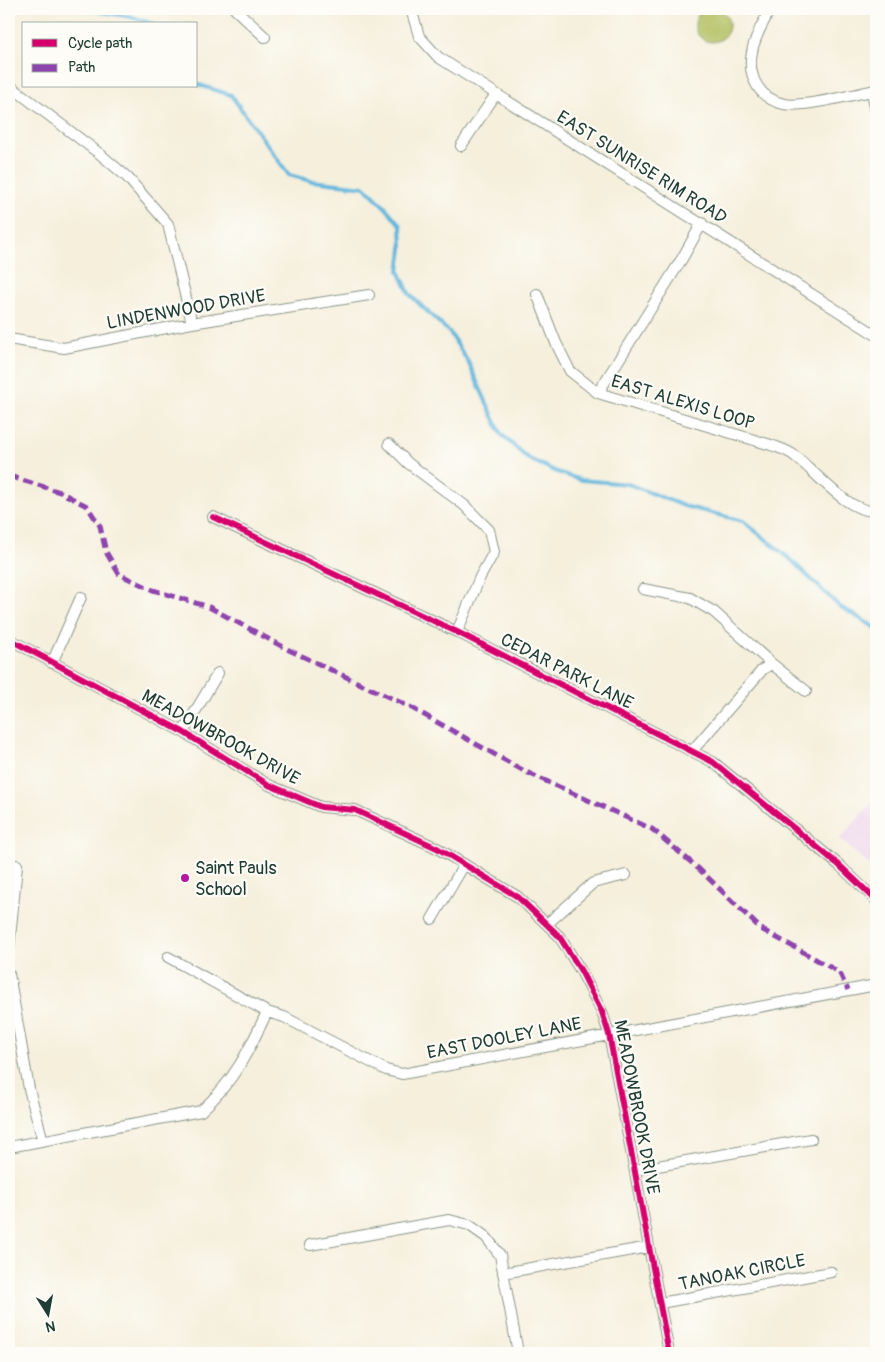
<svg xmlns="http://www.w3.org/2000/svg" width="885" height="1362" viewBox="0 0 885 1362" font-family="Pangolin,sans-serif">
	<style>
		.built { fill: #ecd1ea }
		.green { fill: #b3c062; stroke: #697e4b }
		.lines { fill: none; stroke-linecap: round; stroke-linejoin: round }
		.stream { stroke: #5fb5dc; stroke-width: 4 }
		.street-casing { stroke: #8a9688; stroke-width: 12 }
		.street { stroke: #fff; stroke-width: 10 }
		.quiet { stroke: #8e44ad; stroke-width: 5; stroke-dasharray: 10 5; stroke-linecap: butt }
		.cycleway-casing { stroke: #fdfcf7; stroke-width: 9 }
		.cycleway { stroke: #d6006c; stroke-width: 6 }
		.poi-dot { fill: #b5179e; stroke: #fdfcf7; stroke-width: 2 }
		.labels { text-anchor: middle; stroke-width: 4.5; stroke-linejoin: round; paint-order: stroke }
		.street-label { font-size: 18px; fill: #1f3d34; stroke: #fdfcf7 }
		.poi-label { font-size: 18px; fill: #1f3d34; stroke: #fdfcf7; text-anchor: start }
	</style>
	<rect width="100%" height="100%" fill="#fdfcf7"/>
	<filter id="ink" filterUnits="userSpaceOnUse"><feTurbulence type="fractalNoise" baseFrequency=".02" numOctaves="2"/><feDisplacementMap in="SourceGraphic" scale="10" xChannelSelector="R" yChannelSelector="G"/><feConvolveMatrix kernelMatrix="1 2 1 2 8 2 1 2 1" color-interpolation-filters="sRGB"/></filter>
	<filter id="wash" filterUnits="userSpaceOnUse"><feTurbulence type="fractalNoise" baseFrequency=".0096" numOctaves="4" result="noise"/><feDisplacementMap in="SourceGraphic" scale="20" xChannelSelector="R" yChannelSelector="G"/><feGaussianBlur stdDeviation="1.12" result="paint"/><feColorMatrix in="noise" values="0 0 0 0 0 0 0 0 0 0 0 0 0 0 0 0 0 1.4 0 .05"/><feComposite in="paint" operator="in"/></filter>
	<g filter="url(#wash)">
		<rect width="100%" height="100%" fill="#f5efdc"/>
		<!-- built -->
		<path class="built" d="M876,798V871L840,839Z"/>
		<!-- green -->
		<path class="green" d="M695 25a17 17 0 1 1 34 0a17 17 0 1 1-34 0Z"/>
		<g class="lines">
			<!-- stream -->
			<path class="stream" d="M85,9L132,17L153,24
				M196,84L231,95L289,175L311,181L365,187L386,208L401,226L402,249L399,271L410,295L450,333L468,362L501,434L527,458L557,472L581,480L628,484L684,506L743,521L789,558L839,606L876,628"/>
		</g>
	</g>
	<g filter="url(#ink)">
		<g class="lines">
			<!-- street casing -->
			<g class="street-casing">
				<path id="street" d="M235,9L265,37
					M411,9L419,36L438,57L876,335
					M770,9C764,22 754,37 752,52C747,76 759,99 784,104C803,108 855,94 876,90
					M9,85L100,154L127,177L168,224L192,323
					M872,91L876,113
					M461,146L496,94
					M702,223L683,257L598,393L771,445C779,448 790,451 796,457C817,473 848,513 876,511
					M537,294L556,343L570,371L598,393
					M9,339L64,348L192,323L369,295
					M389,444L408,463L464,505L489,530L494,552L480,577L457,632
					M213,517L457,632L713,762L839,865L876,900
					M643,589L690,598L714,612L772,664L763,669L692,751
					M9,639L183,732L269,785L321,807L355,810L437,848L518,897L559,936L581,971L602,1012L609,1034L669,1353
					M52,663L81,597
					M772,664L806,691
					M183,732L218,673
					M432,919L464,865
					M547,924L593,883L626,875
					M9,948L17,865
					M168,957L267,1012L284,1017L386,1070L402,1074L876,985
					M9,974L29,1089L43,1141
					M9,1147L201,1111C235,1080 248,1052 267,1012
					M635,1170L811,1139
					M310,1245L449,1220L469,1225L486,1237L500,1255L518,1353
					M503,1273L649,1247
					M660,1303L831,1272"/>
			</g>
			<!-- street -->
			<use href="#street" class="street"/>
			<!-- quiet -->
			<path class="quiet" d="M9,476L60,492L87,506L100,526L106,552L119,574L153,590L209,607L289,650L410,707L526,772L652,829L699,869L761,929L839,972L848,990"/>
			<!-- cycleway casing -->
			<g class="cycleway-casing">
				<path id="cycleway" d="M213,517L457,632L713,762L839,865L876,900
					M9,639L183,732L269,785L321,807L355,810L437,848L518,897L559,936L581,971L602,1012L609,1034L669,1353"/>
			</g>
			<!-- cycleway -->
			<use href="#cycleway" class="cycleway"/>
		</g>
	</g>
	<!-- markers -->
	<circle class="poi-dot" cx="185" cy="878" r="5"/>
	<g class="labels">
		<!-- street labels -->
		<g class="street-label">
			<text transform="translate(642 167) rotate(32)" y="6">EAST SUNRISE RIM ROAD</text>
			<text transform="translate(186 309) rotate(-10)" y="6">LINDENWOOD DRIVE</text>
			<text transform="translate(683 402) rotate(17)" y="6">EAST ALEXIS LOOP</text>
			<text transform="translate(567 671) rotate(27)" y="6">CEDAR PARK LANE</text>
			<text transform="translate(221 737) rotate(29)" y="6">MEADOWBROOK DRIVE</text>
			<text transform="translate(504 1038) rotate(-11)" y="6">EAST DOOLEY LANE</text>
			<text transform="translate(637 1107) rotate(79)" y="6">MEADOWBROOK DRIVE</text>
			<text transform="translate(742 1272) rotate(-11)" y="6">TANOAK CIRCLE</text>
		</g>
		<!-- poi labels -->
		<g class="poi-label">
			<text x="195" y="874">Saint Pauls<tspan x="195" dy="21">School</tspan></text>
		</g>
	</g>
	<!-- margin -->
	<rect width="885" height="1362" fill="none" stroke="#fdfcf7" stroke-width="30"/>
	<!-- legend -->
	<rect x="22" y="22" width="175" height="65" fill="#fdfcf7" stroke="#a4b0a9"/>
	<rect x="32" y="39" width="25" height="8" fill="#d6006c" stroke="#a4b0a9"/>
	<text x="68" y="48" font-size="15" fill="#1f3d34">Cycle path</text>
	<rect x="32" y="64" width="25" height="8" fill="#8e44ad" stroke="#a4b0a9"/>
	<text x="68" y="72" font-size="15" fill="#1f3d34">Path</text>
	<!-- north arrow -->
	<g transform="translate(48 1314) rotate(169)" stroke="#fdfcf7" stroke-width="4" paint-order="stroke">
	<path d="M0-4L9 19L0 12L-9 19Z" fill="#1f3d34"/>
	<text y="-8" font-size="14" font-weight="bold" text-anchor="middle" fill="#1f3d34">N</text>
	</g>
</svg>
